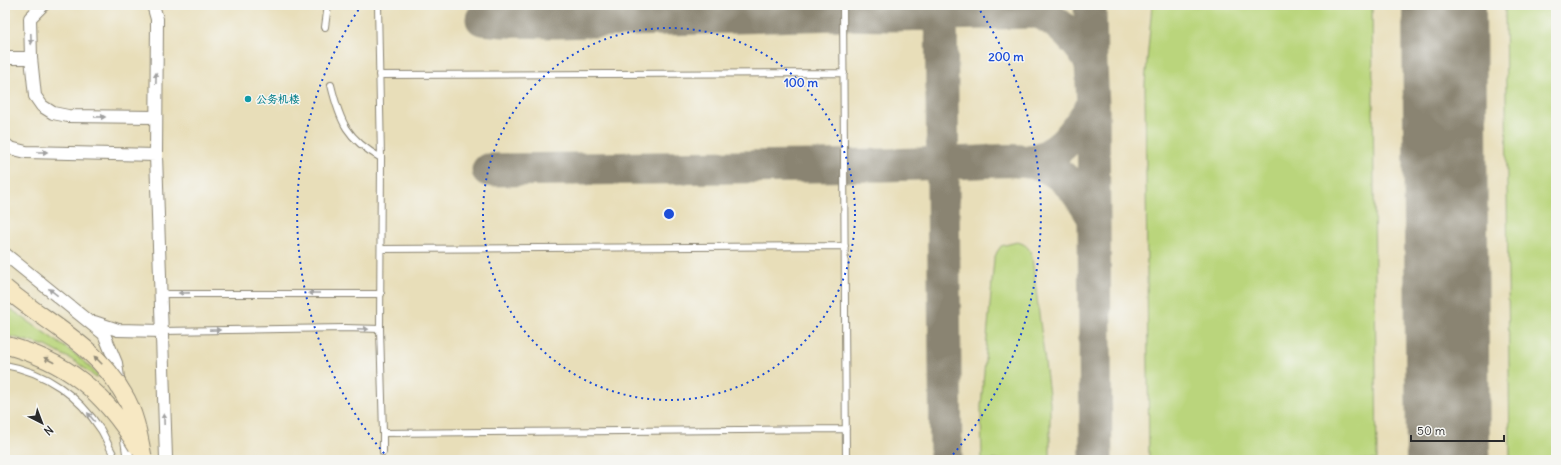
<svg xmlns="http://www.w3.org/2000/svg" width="1561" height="465" viewBox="0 0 1561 465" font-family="Delius,'LXGW WenKai TC',sans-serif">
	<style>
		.green { fill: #bad57b; stroke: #728053 }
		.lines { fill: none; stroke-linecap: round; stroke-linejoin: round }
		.taxiway { stroke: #8a8472; stroke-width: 33 }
		.runway { stroke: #8a8472; stroke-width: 84 }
		.service-casing { stroke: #8a8472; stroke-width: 8 }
		.minor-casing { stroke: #8a8472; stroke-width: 14 }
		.service { stroke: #fff; stroke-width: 6 }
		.minor { stroke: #fff; stroke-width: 12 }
		.secondary-bridge-casing { stroke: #8a8472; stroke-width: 19; stroke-linecap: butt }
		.secondary-bridge { stroke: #f7e8c3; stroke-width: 17 }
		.oneway { fill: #a0a0a0 }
		.oneway2 { fill: #918a77 }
		.ring { fill: none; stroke: #1d4ed8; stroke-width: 2; stroke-dasharray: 2 4 }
		.culture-dot { fill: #0f9aa8; stroke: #f6f6f2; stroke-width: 1.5 }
		.labels { text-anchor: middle; stroke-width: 3; stroke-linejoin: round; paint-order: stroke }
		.culture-label { font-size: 11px; font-weight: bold; fill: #0d838f; stroke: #f6f6f2; text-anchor: start }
		.centre { fill: #1d4ed8; stroke: #f6f6f2; stroke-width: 2 }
		.ring-label { font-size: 12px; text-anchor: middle; font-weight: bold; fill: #1d4ed8; stroke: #f6f6f2; stroke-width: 3; stroke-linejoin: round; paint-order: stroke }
	</style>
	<rect width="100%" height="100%" fill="#f6f6f2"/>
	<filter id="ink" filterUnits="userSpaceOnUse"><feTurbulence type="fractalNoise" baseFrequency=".025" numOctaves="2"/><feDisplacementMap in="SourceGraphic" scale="8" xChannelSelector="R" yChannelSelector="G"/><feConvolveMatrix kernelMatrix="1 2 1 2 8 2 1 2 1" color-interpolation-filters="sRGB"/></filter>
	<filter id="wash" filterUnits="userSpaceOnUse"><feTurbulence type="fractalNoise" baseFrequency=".012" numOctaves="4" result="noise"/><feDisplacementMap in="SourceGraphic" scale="16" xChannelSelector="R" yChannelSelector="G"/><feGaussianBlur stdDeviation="0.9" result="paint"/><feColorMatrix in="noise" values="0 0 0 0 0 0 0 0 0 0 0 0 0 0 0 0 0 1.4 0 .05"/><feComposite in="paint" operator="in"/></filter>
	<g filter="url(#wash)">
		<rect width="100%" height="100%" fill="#e8deb9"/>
		<!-- green -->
		<path class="green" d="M1152,5H1372L1377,460H1149L1145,84Z
			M1505,5H1556V460H1510Z
			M1017,242C1026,244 1030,248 1032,257L1050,403V460H982L981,406L994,259L997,252L1001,246Z
			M5,305L79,357L98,375L96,378L78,363L46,346L5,335Z"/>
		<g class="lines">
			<!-- taxiway -->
			<path class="taxiway" d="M941,5L946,460
				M1090,5L1091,64L1093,105L1096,460
				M482,19L504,21L557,22L843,14L889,15L1038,12C1057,19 1082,45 1091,64
				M1028,162C1063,155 1074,132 1093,105
				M488,170C620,168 753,167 886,165C917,164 947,163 978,162C996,161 1017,159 1035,163C1063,170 1079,193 1093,217"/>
			<!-- runway -->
			<path class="runway" d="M1444,5L1448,460"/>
		</g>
	</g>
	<g filter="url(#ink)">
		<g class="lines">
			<!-- service casing -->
			<g class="service-casing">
				<path id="service" d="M378,5L381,158L380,329L383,433L846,429
					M843,5L846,460
					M325,27L328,5
					M379,75L844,73
					M331,85C340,122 347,139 381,158
					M381,249L845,246
					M161,294H381
					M162,331L345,328L380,329
					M5,365C46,372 79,396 101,430C107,440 110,451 117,460
					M383,433V452"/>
			</g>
			<!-- minor casing -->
			<g class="minor-casing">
				<path id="minor" d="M43,5L30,18L31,58L35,96L42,106L53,113L68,116L155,117
					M153,5L157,19L156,155L166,458
					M5,58H31
					M5,144L10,148L26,152L156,155
					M5,254L104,334L116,363L119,385
					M94,322L118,330L162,331
					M126,433L130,460"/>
			</g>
			<!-- service -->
			<use href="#service" class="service"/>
			<!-- minor -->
			<use href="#minor" class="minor"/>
			<!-- secondary-bridge casing -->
			<g class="secondary-bridge-casing">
				<path id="secondary-bridge" d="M5,288C45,322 97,346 123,393C135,412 139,435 143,457
					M5,345C67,361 104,392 137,446"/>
			</g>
			<!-- secondary-bridge -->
			<use href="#secondary-bridge" class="secondary-bridge"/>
		</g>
		<!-- one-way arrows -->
		<defs><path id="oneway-solid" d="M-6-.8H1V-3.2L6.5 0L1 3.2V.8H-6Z"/></defs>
		<g class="oneway">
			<use href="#oneway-solid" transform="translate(31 39) rotate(88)"/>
			<use href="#oneway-solid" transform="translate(156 78) rotate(-89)"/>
			<use href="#oneway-solid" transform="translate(100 117) rotate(1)"/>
			<use href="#oneway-solid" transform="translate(42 152)"/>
			<use href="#oneway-solid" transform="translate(53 292) rotate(-142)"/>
			<use href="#oneway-solid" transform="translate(184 293) rotate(179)"/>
			<use href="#oneway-solid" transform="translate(314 293) rotate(-180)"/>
			<use href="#oneway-solid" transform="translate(363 329) rotate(2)"/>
			<use href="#oneway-solid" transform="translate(215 330) rotate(-1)"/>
			<use href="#oneway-solid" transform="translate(91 417) rotate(-129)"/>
			<use href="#oneway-solid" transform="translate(164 419) rotate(-92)"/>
		</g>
		<g class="oneway2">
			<use href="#oneway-solid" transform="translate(49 360) rotate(-153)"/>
			<use href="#oneway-solid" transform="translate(98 360) rotate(-135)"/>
		</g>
	</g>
	<!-- distance rings -->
	<g class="ring">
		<circle cx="669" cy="214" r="186"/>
		<path d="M388 458A372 372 0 0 1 361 6M977 6A372 372 0 0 1 950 458"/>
	</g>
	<!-- markers -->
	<circle class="culture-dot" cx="248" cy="99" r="4"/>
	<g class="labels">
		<!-- culture labels -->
		<g class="culture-label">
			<text x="256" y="103">公务机楼</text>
		</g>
	</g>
	<circle cx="669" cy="214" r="6" class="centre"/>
	<g class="ring-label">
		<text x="1006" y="61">200 m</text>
		<text x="801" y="87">100 m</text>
	</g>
	<!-- margin -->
	<rect width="1561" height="465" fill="none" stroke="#f6f6f2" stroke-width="20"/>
	<!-- north arrow -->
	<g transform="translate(42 423) rotate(138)" stroke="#f6f6f2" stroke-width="3" paint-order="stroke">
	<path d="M0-3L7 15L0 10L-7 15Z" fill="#2b2b2b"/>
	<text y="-6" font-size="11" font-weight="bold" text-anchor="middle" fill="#2b2b2b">N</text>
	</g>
	<!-- scale -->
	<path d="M1411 435v6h93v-6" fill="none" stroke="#2b2b2b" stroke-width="2"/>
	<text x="1417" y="435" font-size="12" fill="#2b2b2b" stroke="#f6f6f2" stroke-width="3" paint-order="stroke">50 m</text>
</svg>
